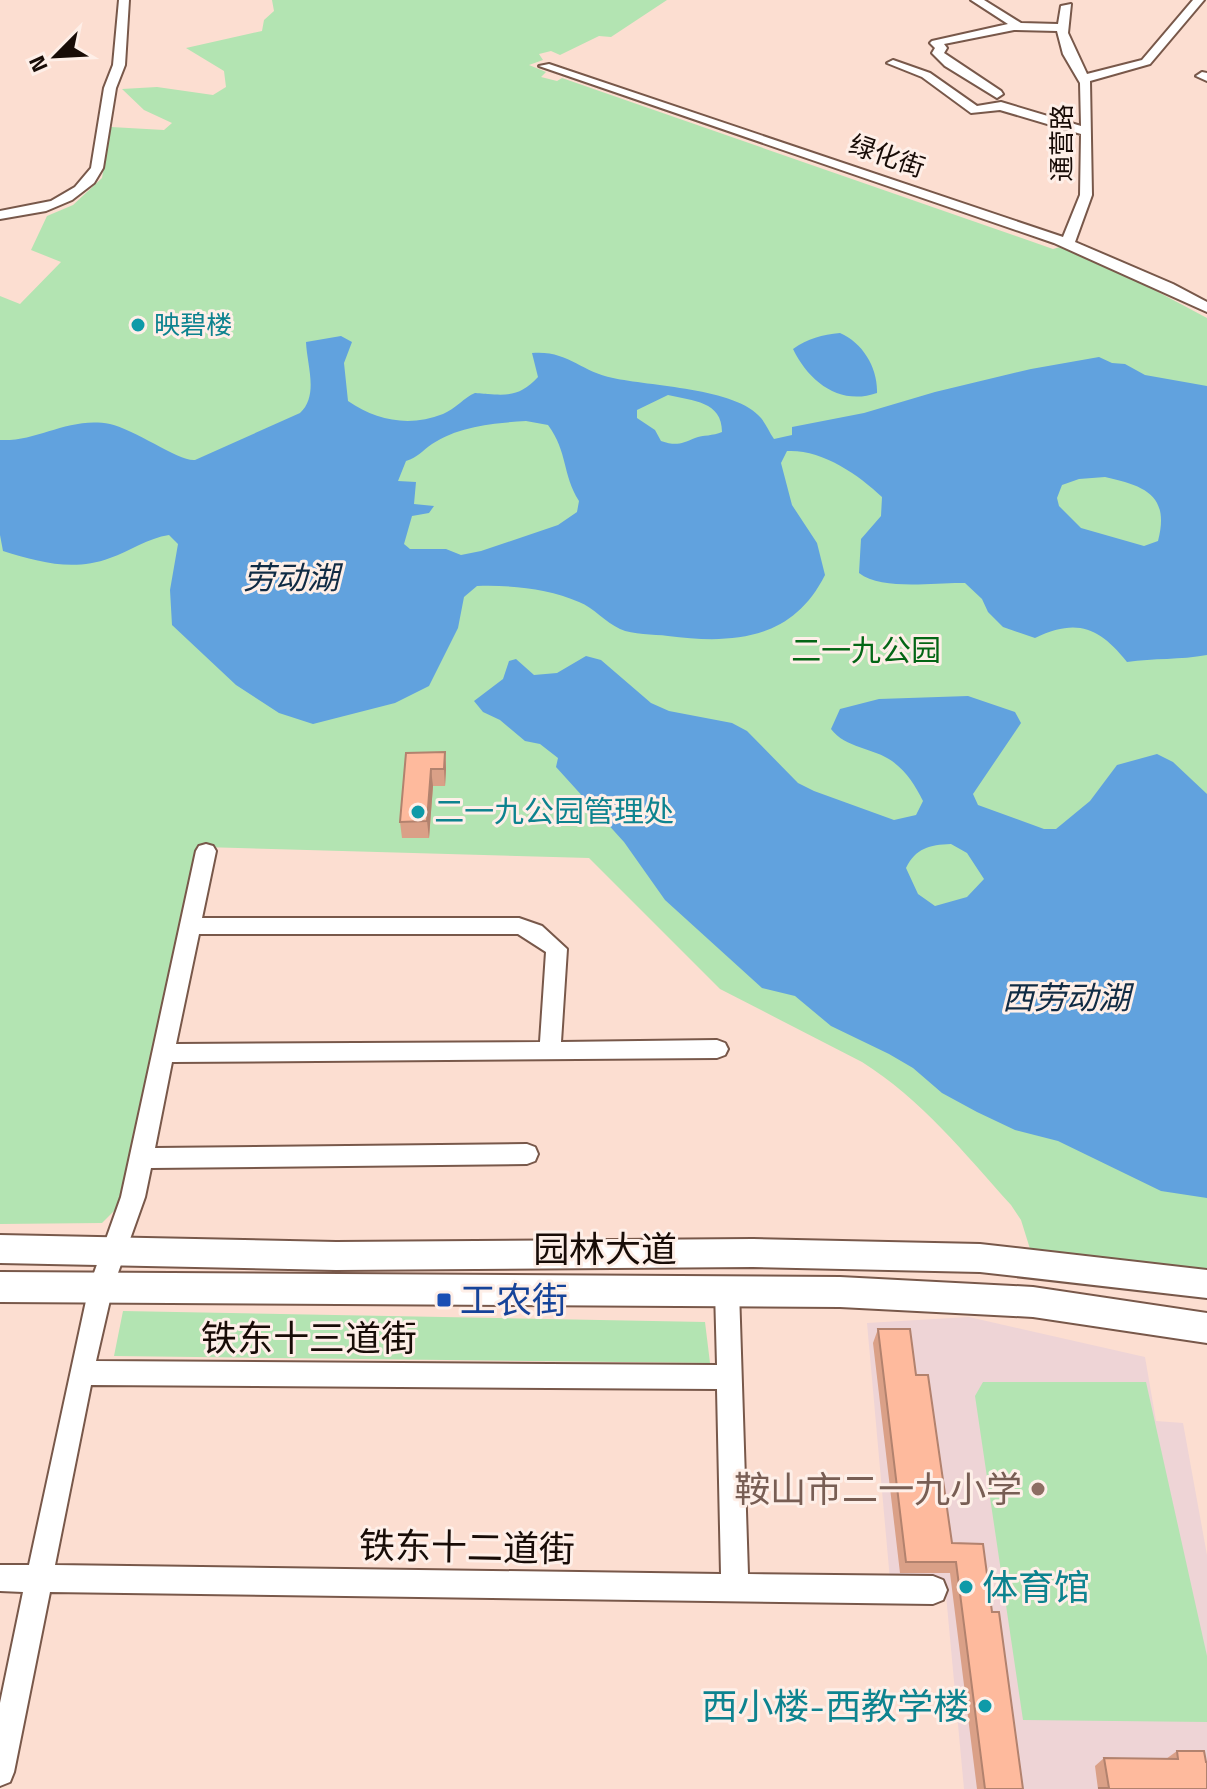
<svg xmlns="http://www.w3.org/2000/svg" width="1207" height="1789" viewBox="0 0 1207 1789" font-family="'Titillium Web','Noto Sans SC',sans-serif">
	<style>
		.education { fill: #eed4d6 }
		.green { fill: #b3e4b2 }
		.water { fill: #61a2de; fill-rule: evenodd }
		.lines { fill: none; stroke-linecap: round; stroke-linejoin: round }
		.minor-casing { stroke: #78584a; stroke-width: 4 }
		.major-casing { stroke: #78584a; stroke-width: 4 }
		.minor { fill: #fff; fill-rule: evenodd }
		.major { fill: #fff; fill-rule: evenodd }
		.wall { fill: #daa087 }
		.shaded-wall { fill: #b2826e }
		.building { fill: #feba9d; stroke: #b2826e; stroke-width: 2 }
		.culture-dot { fill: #0f9aa8; stroke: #feefe8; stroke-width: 3 }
		.transit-dot { fill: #1a4fb4; stroke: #feefe8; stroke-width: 3 }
		.education-dot { fill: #8d6e63; stroke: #feefe8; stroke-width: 3 }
		.labels { text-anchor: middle; stroke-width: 6; stroke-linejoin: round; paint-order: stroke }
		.far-street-label { font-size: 26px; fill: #180c07; stroke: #feefe8 }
		.far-culture-label { font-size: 26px; fill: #0d838f; stroke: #feefe8; text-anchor: start }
		.park-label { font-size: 30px; fill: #046615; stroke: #feefe8 }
		.culture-label { font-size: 30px; fill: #0d838f; stroke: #feefe8; text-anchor: start }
		.water-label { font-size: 32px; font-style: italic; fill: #102b44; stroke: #feefe8 }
		.near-street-label { font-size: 36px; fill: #180c07; stroke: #feefe8 }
		.near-transit-label { font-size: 36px; fill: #164399; stroke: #feefe8; text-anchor: start }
		.near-education-label { font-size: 36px; fill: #785e54; stroke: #feefe8; text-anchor: end }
		.near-culture-label { font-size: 36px; fill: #0d838f; stroke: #feefe8; text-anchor: start }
	</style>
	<rect width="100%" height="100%" fill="#fcded1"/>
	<!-- education -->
	<path class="education" d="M969,1317L1145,1357L1156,1421L1183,1423L1207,1555V1789H964L945,1584L890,1580L867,1323Z"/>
	<!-- green -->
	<path class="green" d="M272,0H667L611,37L599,36L560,55L551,51L539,54L543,60L529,65L546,72L541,77L557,81L562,78L1053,249L1060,247L1128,276L1207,318V1269L1031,1252L1021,1220L1011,1205C965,1154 921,1099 862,1062L720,989L589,858L203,847L125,1200L102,1223L0,1224V296L20,304L61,262L31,250L47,216L73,205L102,178L111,127L164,130L172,123L144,110L122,89L157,87L213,95L226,87L224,71L186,48L262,31L264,20L274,11Z
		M123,1311L705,1322L710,1363L114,1356Z
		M983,1382H1146L1207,1656V1722L1023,1720L975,1396Z"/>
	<!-- water -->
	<path class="water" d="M840,333C863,343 878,368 877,393C840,406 809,382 793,349C808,338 822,335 840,333Z
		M341,336L352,342L344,363L348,401C377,421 410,427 443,414C455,409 465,397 475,393C476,393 487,394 488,394C511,396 522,394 538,377L532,353C568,350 581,372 613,378C648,386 737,388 761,418C766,424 769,432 774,439L792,435V427L864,413L935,392L1031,369L1099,357L1112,363L1125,364L1145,375L1207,386V655C1180,660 1154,658 1127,662C1099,627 1077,618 1035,638L1003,627L988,612L982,599L965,583C936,582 882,591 859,573L861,539L881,516L882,497C858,474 821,449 787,451L781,463L792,505L817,543L825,575C792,641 732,644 668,636C653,634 633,635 620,629C605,622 594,608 579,602C548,588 510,585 477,586L464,597L458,628L429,686L395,703L313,724L279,713L236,685L172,625L170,590L178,544L169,535C148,538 130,551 110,558C73,572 39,562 3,551L0,535V440C38,442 69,416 110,424C134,429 180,462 195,460L300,413C319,395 307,366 306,342ZM668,395C693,401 722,401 722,432C713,436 703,435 695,438C681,444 676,446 661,441L655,430L637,418V410ZM526,421L548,425C568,452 562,474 579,501L577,512L558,525L481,551L461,555L446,549H410L404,544L412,516L429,513L434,506L414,504L416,482L398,481L406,461C418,457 422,451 432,444C459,426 494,423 526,421ZM1105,477C1145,486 1170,495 1158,541L1144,546L1081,528L1059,506L1057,498L1062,485L1079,479Z
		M586,656L601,660L651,703L669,711L732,723L747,731L798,783L814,791L894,820L916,815L923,801C915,785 907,772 892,761C874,748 845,748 831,729L840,709L879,699L968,696L1015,712L1021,723L973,794L978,805L1044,829H1056L1090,801L1117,765L1157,754L1173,762L1207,794V1198L1161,1191L1058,1141L1015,1130L977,1112L942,1093L913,1068L889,1054L831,1026L795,996L762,988L665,900L624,842L556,767L558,758L540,744L525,741L500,720L483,712L474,701L503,679L509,661L516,659L534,675L557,673ZM951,844L967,853L984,879L967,897L935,906L918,894L906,868C916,848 929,845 951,844Z"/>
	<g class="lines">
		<!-- minor casing -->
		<g class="minor-casing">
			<path id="minor" d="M119,0H129L125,65L116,88L103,168L94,183L72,200L46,211L0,219V211L51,201L75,187L91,168L104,88L113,65Z
				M971,0H984L1021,23L1058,24L1061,6L1071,4L1068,33L1087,74L1142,60L1193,0H1204L1150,64L1090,81L1092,195L1075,242L1173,284L1207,302V312L1054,243L539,66L549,64L1063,237L1080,195L1081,134L1000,110L971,113L922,77L887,63L893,60L930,73L977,106L1001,102L1081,126L1080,83L1063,54L1057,31L1014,30L944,44L947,48L944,53L1001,91L1003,94L997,98L945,66L932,53L935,48L930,43L932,41L1008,24Z
				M1202,72L1207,73V81L1196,76Z
				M206,844L213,846L216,851L202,918H519L542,926L567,949L561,1042L717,1040L725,1043L728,1049L725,1055L717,1058L172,1062L155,1148L527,1144L535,1147L538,1154L535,1161L527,1164L151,1168L145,1197L113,1287L96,1361L717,1365L715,1290L719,1282L727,1279L735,1282L739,1290L748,1574L933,1576L943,1580L947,1590L943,1600L933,1604L50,1592L14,1772L10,1782L0,1786V1703L23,1592L0,1591V1565H29L89,1287L121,1197L196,851L199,846ZM199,934H518L546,952L540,1042L176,1044ZM91,1385L717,1389L721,1574L55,1565Z"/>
		</g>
		<!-- major casing -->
		<g class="major-casing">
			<path id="major" d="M0,1235L336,1242L753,1239L980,1244L1207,1270V1298L980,1272L753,1267L336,1270L0,1263Z
				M0,1272L840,1277L1033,1287L1207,1313V1343L1033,1317L840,1307L0,1302Z"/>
		</g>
		<!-- minor -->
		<use href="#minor" class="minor"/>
		<!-- major -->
		<use href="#major" class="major"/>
	</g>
	<!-- wall -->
	<path class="wall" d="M445,752L446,769L445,786H433L429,838H402L400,822L406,753Z
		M878,1329L916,1375L952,1543L992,1612L1023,1789H977L950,1573H900L873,1343Z
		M1177,1751L1206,1762L1207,1789H1098L1095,1766L1104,1758L1166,1759Z"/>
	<!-- shaded-wall -->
	<path class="shaded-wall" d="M445,752L446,769L445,786L444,769Z
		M431,769L433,786L429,838L427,821Z"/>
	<!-- building -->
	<path class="building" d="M445,752L444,769H431L427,821L400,822L406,753Z
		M878,1329H910L916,1375H928L952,1543L983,1544L992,1612H999L1023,1789H985L956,1562H906Z
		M1177,1751H1204L1206,1762H1207V1789H1099V1788H1109L1104,1758L1178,1759Z"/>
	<!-- markers -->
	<g class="culture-dot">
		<circle cx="138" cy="325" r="8"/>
		<circle cx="418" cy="812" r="8"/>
		<circle cx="966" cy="1587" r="8"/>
		<circle cx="985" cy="1706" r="8"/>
	</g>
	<rect class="transit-dot" x="436" y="1292" width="16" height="16" rx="4"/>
	<circle class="education-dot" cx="1038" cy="1489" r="8"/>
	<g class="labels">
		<!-- far-street labels -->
		<g class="far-street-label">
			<text transform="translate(1062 143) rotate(-90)" y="9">通营路</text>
			<text transform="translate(887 156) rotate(19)" y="9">绿化街</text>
		</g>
		<!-- far-culture labels -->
		<g class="far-culture-label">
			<text x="154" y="334">映碧楼</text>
		</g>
		<!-- park labels -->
		<g class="park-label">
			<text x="866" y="661">二一九公园</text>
		</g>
		<!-- culture labels -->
		<g class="culture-label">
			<text x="434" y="822">二一九公园管理处</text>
		</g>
		<!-- water labels -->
		<g class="water-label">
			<text x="291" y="589">劳动湖</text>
			<text x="1066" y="1009">西劳动湖</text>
		</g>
		<!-- near-street labels -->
		<g class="near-street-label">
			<text x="605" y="1262">园林大道</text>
			<text x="309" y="1351">铁东十三道街</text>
			<text transform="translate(467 1547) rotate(1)" y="13">铁东十二道街</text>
		</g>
		<!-- near-transit labels -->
		<g class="near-transit-label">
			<text x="460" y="1313">工农街</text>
		</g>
		<!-- near-education labels -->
		<g class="near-education-label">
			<text x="1022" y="1502">鞍山市二一九小学</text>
		</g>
		<!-- near-culture labels -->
		<g class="near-culture-label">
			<text x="982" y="1600">体育馆</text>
			<text x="969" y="1719" text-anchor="end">西小楼-西教学楼</text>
		</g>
	</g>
	<!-- north arrow -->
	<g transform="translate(56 56) rotate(246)" stroke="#feefe8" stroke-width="6" paint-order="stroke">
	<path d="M0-6L14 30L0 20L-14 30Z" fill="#180c07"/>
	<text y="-12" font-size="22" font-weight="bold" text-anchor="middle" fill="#180c07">N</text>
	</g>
</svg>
